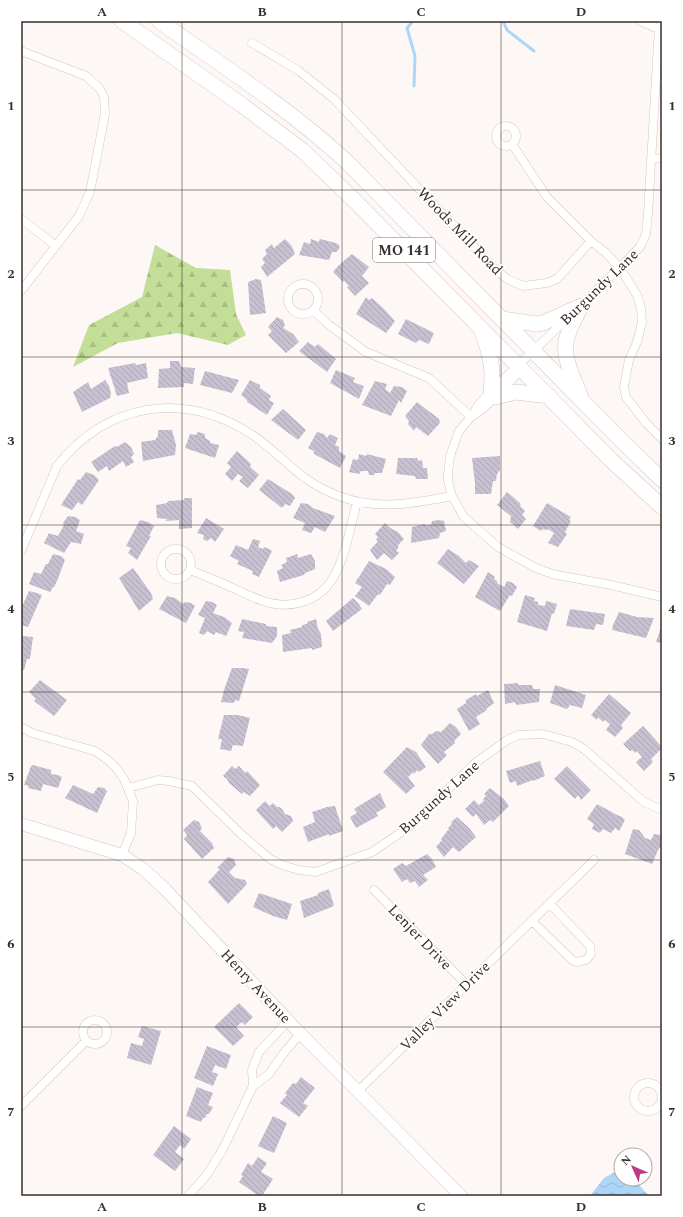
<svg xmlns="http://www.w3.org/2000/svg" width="683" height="1217" viewBox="0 0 683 1217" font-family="Spectral,serif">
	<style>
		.forest { fill: url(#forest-firs) }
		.water { fill: url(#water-waves) }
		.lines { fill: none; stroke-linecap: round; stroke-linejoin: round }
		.stream { stroke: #add6f6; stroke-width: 3 }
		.building { fill: url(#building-back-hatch) }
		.street-casing { stroke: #d8c5bb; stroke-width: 9 }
		.secondary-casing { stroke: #d8c5bb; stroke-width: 13 }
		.highway-casing { stroke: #d8c5bb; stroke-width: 16 }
		.street { stroke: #fff; stroke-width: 8 }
		.secondary { stroke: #fff; stroke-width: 12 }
		.highway { stroke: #fff; stroke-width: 15 }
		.grid { fill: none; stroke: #372f2b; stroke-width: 1; stroke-opacity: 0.55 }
		.labels { text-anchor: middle; stroke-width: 3.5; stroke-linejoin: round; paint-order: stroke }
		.shield { fill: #fff; stroke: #736d6b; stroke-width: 1 }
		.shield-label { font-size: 14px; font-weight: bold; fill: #372f2b }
		.street-label { font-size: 15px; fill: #372f2b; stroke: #fff }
		.neatline { fill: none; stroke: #372f2b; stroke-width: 1.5 }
		.grid-label { font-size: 13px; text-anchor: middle; font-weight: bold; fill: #372f2b }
	</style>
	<defs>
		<pattern id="forest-firs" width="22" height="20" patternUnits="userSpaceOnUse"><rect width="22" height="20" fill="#c2de97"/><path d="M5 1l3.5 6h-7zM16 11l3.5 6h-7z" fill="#a7bf82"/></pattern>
		<pattern id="water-waves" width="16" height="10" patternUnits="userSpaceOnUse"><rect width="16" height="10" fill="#add6f6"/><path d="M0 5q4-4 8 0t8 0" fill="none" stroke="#95b8d3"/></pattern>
		<pattern id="building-back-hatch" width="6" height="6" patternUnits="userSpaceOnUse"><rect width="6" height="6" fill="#c7c0d1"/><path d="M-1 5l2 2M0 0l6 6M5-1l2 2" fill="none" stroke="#aca5b4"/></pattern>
	</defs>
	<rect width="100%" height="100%" fill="#fdf8f6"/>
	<!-- forest -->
	<path class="forest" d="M155,245L196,268L230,270L236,314L246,335L228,345L177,333L118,343L73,367L89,325L142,297Z"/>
	<!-- water -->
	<path class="water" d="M617,1171L621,1172V1179H634L649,1196H590L604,1178Z"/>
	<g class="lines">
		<!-- stream -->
		<path class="stream" d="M413,21L407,28L415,56L414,86
			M503,21L507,30L534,51"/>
	</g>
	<!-- building -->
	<path class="building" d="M285,239L291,245L295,254L267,277L261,267L265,263L262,259L267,254L265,250L272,244L274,248Z
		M311,239L319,242L320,239L336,243L340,246L337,252H332L329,260L299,255L304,242L310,244Z
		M352,254L369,267L362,276L369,283L355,296L347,287L349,286L344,281L343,282L333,272L339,265Z
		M256,279L261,280L266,313L250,315L248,282Z
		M366,297L369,300L372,298L382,307L395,321L386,333L356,314Z
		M277,317L283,320L285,325L283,328L293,334L299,342L286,353L268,335L272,331L268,327Z
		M406,319L434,333L429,344L419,340L416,343L398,334Z
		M308,342L315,347L318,344L336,359L327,372L299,351Z
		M170,361H179L181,367L195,368L193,384L184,383V387L158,388L159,369L170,368Z
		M135,363L136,365L146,363L148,378L127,383L129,393L117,396L108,368Z
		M336,370L355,378L353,382L364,386L359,399L330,383Z
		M205,371L239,380L232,393L200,385Z
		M105,380L109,386L111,394L110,398L82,412L73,392L88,382L91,389Z
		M250,380L260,385V388L271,396L269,400L274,403L267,415L247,402V400L241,395Z
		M375,381L387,384L385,389L390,393L394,386L402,387L407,391L401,403L399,400L391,416L362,405Z
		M417,402L439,419L440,423L428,436L416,427L414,431L408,424L409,421L405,416Z
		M283,409L306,430L298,440L271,420Z
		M158,430H172L176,445L175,455L143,461L141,442L155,440L158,436Z
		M198,432L205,434V438L210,441V443L219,445L215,458L185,448L190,434L196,435Z
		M317,432L324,434L327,438L330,434L338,438L335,445L339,447V451L346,456L340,468L314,454V451L308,448Z
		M125,442L131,447L134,454L131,457L134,462L126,467L123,461L109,471L107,466L98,472L91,462L115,446L117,447Z
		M237,451L251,464L250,467L259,475L248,488L239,481L243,477L238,474L232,481L225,474L231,467L227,463Z
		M359,454L366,456L367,454L386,459L382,473H375L374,475H369L368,471H361L359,474L349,472L353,459L358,460Z
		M500,456V470L497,474L496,481H493L491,494H475V483L472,458Z
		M398,458H417L418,461L422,460L423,468H427L428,479H416L415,476L396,474Z
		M86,472L94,475L99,480L82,505L78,502L72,510L61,505L78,479L80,480Z
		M268,479L292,494L295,498L290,506L285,504L282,508L259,490Z
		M507,492L521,504L520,506L525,511L522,515L526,519L518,529L510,522L511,516L497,505Z
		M184,498H192V528L179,529V520L166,521L167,519L157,518L156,505L167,503L168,501L184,500Z
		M301,503L308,504L313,508L335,516L325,532L315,527L311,533L302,530L305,523L293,518Z
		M547,503L571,517L569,520L571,521L565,532L567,534L558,547L548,543L554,533L548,529L547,530L542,529L541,531L533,526Z
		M68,516L75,517L80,520L76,531L84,534L81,544L71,542L64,553L44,543L49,533L58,536L64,525L63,523Z
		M206,518L224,529L215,542L211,538L207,541L203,539L204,535L197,533Z
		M140,520L148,522L154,526L149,536H151L137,560L128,553L131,548L126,546Z
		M439,520L444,521L446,531L440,533L439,538L411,543L412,527L424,524L426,525H431L432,521Z
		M385,523L390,528L398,532L404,539L398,545V548L396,551L399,553L392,560L384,553L377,560L370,550L378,541L376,540L378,537L375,534Z
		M253,539L260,541L258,547L263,549L264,547L269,549L272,551L259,577L252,574L253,571L237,564L239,561L230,556L236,545L248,550Z
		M448,549L459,556L466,563L469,560L479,566L464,584L437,563Z
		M53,554L61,556L65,560L57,581L54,587H53L50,592L29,584L34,572L41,574L46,564H48Z
		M297,554L298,558L311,554L315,561V569L305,573L304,575L280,582L277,571L283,568L281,565L287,562L286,558Z
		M369,561L386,569L395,577L390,585L387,584L380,595L378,594L369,606L355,596L362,587L355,583Z
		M133,568L151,593L153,599L139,611L119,578Z
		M488,572L495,577L494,579L497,581V583L504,587L507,581L513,583L517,587L512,596L510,595L500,611L475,597Z
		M29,591L37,593L42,595L28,627L21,625V609Z
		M525,595L535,598L534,601L538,602V605L545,606L546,601L557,604L554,614L552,613L547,631L517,622Z
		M167,596L175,598L183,604L185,602L191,603L195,606L186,623L159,609Z
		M353,598L358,603L362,609L333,631L326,621Z
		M206,601L212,602L217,605L213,613L224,617L232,623L226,636L216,632L214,635L207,631L204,635L199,633L205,618L198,615Z
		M570,609L605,614L603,625L596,624L594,630L566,626Z
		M619,612L637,617L654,618L646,638L612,630L613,625Z
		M242,619L266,624V626L277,627V636L272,643L242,638L244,632L238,631Z
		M316,619L318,629L321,634L322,647L312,650V648L283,652L282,635L291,633L290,630L302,627V625L307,624V622Z
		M662,624V643L656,642Z
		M21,636L33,637L30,659H27L24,670H21Z
		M232,668H243L249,669L239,701L236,700L233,703L221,702L224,690Z
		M40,680L67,700L54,716L34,701L36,699L29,692Z
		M518,683V685H532L533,689H540L539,702L516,705L515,702L505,704L504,684Z
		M555,685L586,695L582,708L570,705L567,709L550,703Z
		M488,690L494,703L486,709L487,710L476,717L480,724L469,731L457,709L466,703V700L476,694L477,696Z
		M609,694L631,713L621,725L623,728L615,737L606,730L610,724L605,720L603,722L598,717L597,720L591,715Z
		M224,715H238L250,718L243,746L233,745L231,751L220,749L222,739H218Z
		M450,723L456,727L461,734L454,741L455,743L444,752L447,755L438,764L421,745L429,734H432L436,731L441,732Z
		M643,726L662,747V748L651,759L653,762L644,771L636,762L642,757L637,751L635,753L632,750L630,751L623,744Z
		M407,747L416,752L426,767L419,772L417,770L414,774L413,772L408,777L415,786L406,794L383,772Z
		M540,761L545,776L533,781V780L517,786L516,781L510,783L506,771Z
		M33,765L51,770V774L58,775L62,777L58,788L43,784L41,791L28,788L29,786L24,785L31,766Z
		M232,766L235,769L239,766L245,773L247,771L260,785L250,796L244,792L242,794L229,783L227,779L223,776Z
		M567,766L591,790L581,800L578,795L575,799L554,779Z
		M73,785L93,794L98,787L104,788L107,791L97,813L65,798Z
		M490,788L504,799L509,806L493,822L490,820L484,825L476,814L473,817L465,809L474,800L479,805L484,801L483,799L486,796L484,794Z
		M380,793L386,807L376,813L378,816L356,828L350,817L357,813L354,809Z
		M265,801L270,806L273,803L277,807H279L282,809L285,814L291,816L293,821L282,832L276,826L273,829L256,810Z
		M597,804L617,815L622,817L625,820L619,831L615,828L611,833L603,829L600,833L592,829L594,824L587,819Z
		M335,806L343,831L329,836V834L308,842L303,827L315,822L312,812L327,807Z
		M457,817L469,828L476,837L459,852L453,847L444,857L436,847L442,840L441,839L449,829L448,828L452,824L451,822Z
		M194,820L199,822L202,828L200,831L212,843L214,848L202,859L184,839L187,835L183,830Z
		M633,829L639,830L645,838L651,840L654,834L661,835L662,837L661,848H659L652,864L625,854Z
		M427,854L432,859L436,867L423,875L428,880L419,887L415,881L410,883L407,879L402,882L393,869L402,863L406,866Z
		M228,857L234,859L236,865L229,872L235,878L245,880L247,884L228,904L208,882L220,869L217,868Z
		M329,889L334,906L304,918L300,901L318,895V893Z
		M259,893L292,904L287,920L273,916L253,907Z
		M239,1003L253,1017L245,1025L242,1022L236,1027L244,1036L233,1046L214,1027Z
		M142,1026L161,1031L151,1065L127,1058L131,1043L142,1046L144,1039L138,1037Z
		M207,1046L231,1055L226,1069L215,1065L212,1072L218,1074L213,1086L194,1078Z
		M301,1077L315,1088L303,1103L308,1106L299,1117L280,1103L287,1095L285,1093L293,1083L296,1084Z
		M197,1087L213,1093L208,1105L213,1107L209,1114H207L205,1118H203L201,1122L186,1116Z
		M273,1116L287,1123L274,1153L258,1146Z
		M174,1126L191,1139L184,1149L180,1145L175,1152L184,1159L175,1171L153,1155Z
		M258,1157L267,1163L261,1172L273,1179L262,1196H259L239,1182L243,1176L241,1175L248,1163L252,1166Z"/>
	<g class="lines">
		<!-- street casing -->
		<g class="street-casing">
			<path id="street" d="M640,21L659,29
				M252,43L299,71L334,99L495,269L507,279L523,286L547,283L557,279L591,241
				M21,51L86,76L100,89L104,97L105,114L90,192L79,216L21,291
				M496 136a10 10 0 1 1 20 0a10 10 0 1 1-20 0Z
				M512,144L547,197L591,241L606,253L620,268L637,295L641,308L642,323L637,342L629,360L624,387L626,397L646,423L662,439
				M652,159L662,158
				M21,219L55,245
				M288 299a15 15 0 1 1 30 0a15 15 0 1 1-30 0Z
				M579,308L640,247L646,234L648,214L658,44L659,29L662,23
				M313,310L329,325L366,352L429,378L471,417
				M571,315L491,391L479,404L471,417L459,431L450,456L448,474V481L452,496L464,517L498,547L534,567L552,574L611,585L662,597
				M474,415L485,407L523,368
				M161 564a15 15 0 1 1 30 0a15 15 0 1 1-30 0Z
				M21,551L57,466C107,403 182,390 251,434C270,446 286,464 305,478C315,485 328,492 339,496C377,511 415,503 452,496
				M190,570C205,576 220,582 235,589C244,593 254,598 263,601C289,610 319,602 333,578C345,559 351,524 357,502
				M21,727L32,733L95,751L108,760L117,769L124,779L133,801L131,833L122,855
				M128,788L158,780L169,781L192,786L242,835L270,859L282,865L299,870L316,872L372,852L409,827L474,764L507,740L518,735L543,734L572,742L584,749L644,802L662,810
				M374,890L466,984
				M532,921L572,960L576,962L586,960L591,954L590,946L550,904
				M83 1032a12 12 0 1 1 24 0a12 12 0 1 1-24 0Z
				M634 1097a14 14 0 1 1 28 0a14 14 0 1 1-28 0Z
				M253,1086L252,1070L259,1052L288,1021
				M358,1091L594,860
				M21,1106L86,1041
				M188,1196L206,1176L223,1149L253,1086L269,1074L283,1054L301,1033"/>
		</g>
		<!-- secondary casing -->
		<g class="secondary-casing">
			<path id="secondary" d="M21,824L122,855L143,869L165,889L295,1028L461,1196"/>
		</g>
		<!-- highway casing -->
		<g class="highway-casing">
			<path id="highway" d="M122,21L242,105L302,150L356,202L611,460L662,507
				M159,21C223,66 288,108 346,161L621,440L662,480
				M502,319L536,324L543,323L581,306
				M482,332C490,353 494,368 491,391
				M580,395C574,379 563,359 566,341C569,328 576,317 581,306
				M495,397L516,392L549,396"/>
		</g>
		<!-- street -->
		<use href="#street" class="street"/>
		<!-- secondary -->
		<use href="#secondary" class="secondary"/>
		<!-- highway -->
		<use href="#highway" class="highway"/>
	</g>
	<!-- grid -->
	<path class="grid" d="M182,21V1196M342,21V1196M501,21V1196M21,190H662M21,357H662M21,525H662M21,692H662M21,860H662M21,1027H662"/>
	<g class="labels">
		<!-- shield labels -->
		<rect class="shield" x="373" y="238" width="62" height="24" rx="3"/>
		<g class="shield-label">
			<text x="404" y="255">MO 141</text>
		</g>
		<!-- street labels -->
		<g class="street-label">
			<text transform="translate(460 231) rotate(46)" y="5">Woods Mill Road</text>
			<text transform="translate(599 287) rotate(-44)" y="5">Burgundy Lane</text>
			<text transform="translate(439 797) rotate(-42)" y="5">Burgundy Lane</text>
			<text transform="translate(420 937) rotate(46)" y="5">Lenjer Drive</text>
			<text transform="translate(256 986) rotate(47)" y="5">Henry Avenue</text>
			<text transform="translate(445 1006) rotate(-45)" y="5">Valley View Drive</text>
		</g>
	</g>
	<!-- border -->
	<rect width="683" height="1217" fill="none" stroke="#ffffff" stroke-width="44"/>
	<!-- north arrow -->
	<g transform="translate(633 1167) rotate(315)"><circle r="19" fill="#ffffff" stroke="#afacaa"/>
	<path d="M0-3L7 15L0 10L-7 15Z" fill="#be3b83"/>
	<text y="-6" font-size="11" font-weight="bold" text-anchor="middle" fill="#372f2b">N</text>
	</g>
	<rect x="22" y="22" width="639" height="1173" class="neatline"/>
	<g class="grid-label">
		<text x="102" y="16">A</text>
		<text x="262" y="16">B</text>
		<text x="421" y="16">C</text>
		<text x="581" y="16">D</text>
		<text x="11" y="110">1</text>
		<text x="672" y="110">1</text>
		<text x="11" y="278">2</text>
		<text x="672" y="278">2</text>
		<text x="11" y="445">3</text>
		<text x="672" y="445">3</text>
		<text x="11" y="613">4</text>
		<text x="672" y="613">4</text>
		<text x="11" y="781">5</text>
		<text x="672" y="781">5</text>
		<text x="11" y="948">6</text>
		<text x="672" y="948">6</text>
		<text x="11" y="1116">7</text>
		<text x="672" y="1116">7</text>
		<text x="102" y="1211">A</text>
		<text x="262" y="1211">B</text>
		<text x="421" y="1211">C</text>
		<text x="581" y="1211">D</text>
	</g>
</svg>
